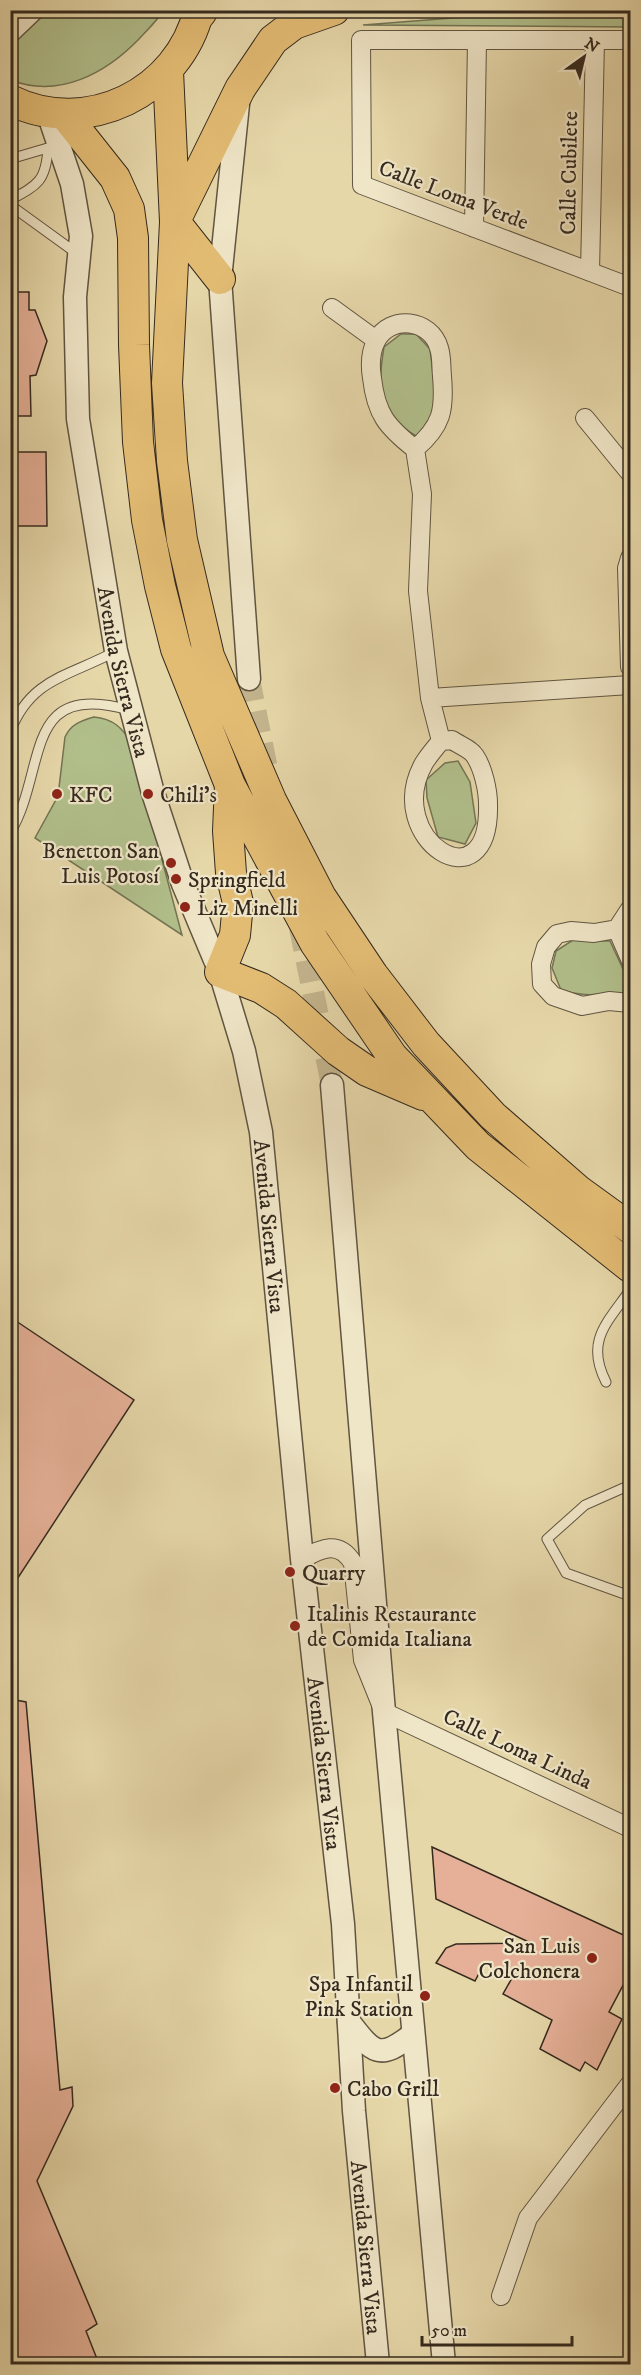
<svg xmlns="http://www.w3.org/2000/svg" width="641" height="2375" viewBox="0 0 641 2375" font-family="'IM FELL DW Pica',serif">
	<style>
		.green { fill: #b1bf8b; stroke: #737454; stroke-width: 1.5 }
		.building { fill: #e5b097; stroke: #352a1e; stroke-width: 1.5 }
		.lines { fill: none; stroke-linecap: round; stroke-linejoin: round }
		.tertiary-tunnel { stroke: #c3b48d; stroke-width: 22; stroke-dasharray: 22 11; stroke-linecap: butt }
		.service-casing { stroke: #615541; stroke-width: 11 }
		.minor-casing { stroke: #615541; stroke-width: 20 }
		.tertiary-casing { stroke: #615541; stroke-width: 25 }
		.trunk-casing { stroke: #352a1e; stroke-width: 32 }
		.motorway-casing { stroke: #352a1e; stroke-width: 35 }
		.service { stroke: #efe5c7; stroke-width: 9 }
		.minor { stroke: #efe5c7; stroke-width: 18 }
		.tertiary { stroke: #efe5c7; stroke-width: 22 }
		.trunk { stroke: #e3bc74; stroke-width: 30 }
		.motorway { stroke: #e3bc74; stroke-width: 33 }
		.poi-dot { fill: #8f2418; stroke: #efe5c7; stroke-width: 2 }
		.labels { text-anchor: middle; stroke-width: 4.5; stroke-linejoin: round; paint-order: stroke }
		.street-label { font-size: 22px; fill: #352a1e; stroke: #efe5c7 }
		.poi-label { font-size: 22px; fill: #352a1e; stroke: #efe5c7; text-anchor: start }
	</style>
	<rect width="100%" height="100%" fill="#e6d7a9"/>
	<filter id="stains"><feTurbulence type="fractalNoise" baseFrequency=".00333" numOctaves="4"/><feColorMatrix values="0 0 0 0 .2 0 0 0 0 .09 0 0 0 0 .02 0 0 0 .5 -.17"/></filter>
	<radialGradient id="worn" r=".72"><stop offset=".6" stop-color="#630" stop-opacity="0"/><stop offset="1" stop-color="#630" stop-opacity=".3"/></radialGradient>
	<!-- green -->
	<path class="green" d="M10,11H163C157,21 147,30 139,39C106,73 59,99 11,80Z
		M542,11H630V27L363,25Z
		M401,334H416L430,349L437,407L430,424L416,436C378,414 377,387 384,347Z
		M94,717C113,719 122,727 131,743L182,935L35,838L58,796L65,737C71,724 81,721 94,717Z
		M458,761L470,782L476,823L465,844L438,837L427,798L426,780L445,763Z
		M573,940L610,941L630,984V994C603,992 589,999 561,990L552,968L556,951Z"/>
	<!-- building -->
	<path class="building" d="M10,292H29V310H35L47,341L36,375L30,376L31,416H10Z
		M10,452H46L47,526H10Z
		M10,1317L134,1400L10,1590Z
		M10,1699L26,1702L60,2090L72,2087L73,2106L37,2181L97,2324L86,2331L99,2364H10Z
		M432,1847L630,1938V1972L609,2012L622,2019L597,2070L585,2062L580,2071L540,2049L552,2020L503,1994L512,1978L484,1964L475,1981L436,1963L446,1948L456,1944L531,1943L436,1899Z"/>
	<g class="lines">
		<!-- tertiary-tunnel -->
		<path class="tertiary-tunnel" d="M249,679L267,769
			M300,928L332,1085"/>
		<!-- service casing -->
		<g class="service-casing">
			<path id="service" d="M10,159L51,147
				M10,200C38,185 46,181 48,148
				M10,205L79,255
				M10,732C31,677 71,676 116,651
				M10,833C48,770 21,679 129,710
				M606,1382C585,1341 607,1323 630,1290
				M630,1485L585,1505L547,1539L566,1573L630,1596"/>
		</g>
		<!-- minor casing -->
		<g class="minor-casing">
			<path id="minor" d="M630,40H361L362,185L630,287
				M474,228L477,40
				M590,272L595,40
				M332,308L376,340
				M585,418L630,473
				M415,449C442,426 445,410 442,376C441,367 442,357 439,348C431,319 390,314 376,341C370,353 370,366 372,378C376,414 387,427 415,449L422,494L418,591L430,698L441,741
				M630,558L627,568L630,667
				M430,698L630,685
				M452,740C459,745 471,749 475,756C483,768 488,790 488,804C491,909 381,839 424,763C429,755 435,748 441,741Z
				M630,909L617,929L594,933L571,931L557,934L546,947L541,964L542,984L553,996L582,1006L609,1001L630,1003
				M617,929L630,959
				M302,1559C322,1548 339,1540 353,1563L363,1660L384,1712L630,1828
				M501,2296L528,2218L630,2084"/>
		</g>
		<!-- tertiary casing -->
		<g class="tertiary-casing">
			<g id="tertiary">
				<path d="M10,31L32,10"/>
				<path d="M238,104L220,279L249,679"/>
				<path id="s1" d="M48,113L72,184L81,236L75,297L78,419L116,651L153,793L183,884L220,972L244,1051L261,1132L302,1559L343,1924L354,2111L378,2364"/>
				<path d="M332,1085L384,1712L444,2364"/>
				<path d="M349,2022C373,2053 379,2061 413,2034"/>
			</g>
		</g>
		<!-- trunk casing -->
		<g class="trunk-casing">
			<path id="trunk" d="M168,71L175,222L167,383L172,461L182,540L209,656L271,800L321,897L373,975L426,1044L493,1116L579,1191L630,1228
				M10,100C87,138 179,93 199,10
				M65,115L115,178L129,209L133,238L134,345L138,442L147,520L160,586L176,649L230,785L315,943L392,1056L478,1146L630,1267
				M176,219L240,89L273,40L294,24L334,10
				M175,222L220,279
				M230,785L228,831L231,873L238,903L235,935L220,972L261,988L286,1004L338,1051L367,1071L423,1095"/>
		</g>
		<!-- motorway casing -->
		<g class="motorway-casing">
			<path id="motorway" d="M199,13L201,10"/>
		</g>
		<!-- service -->
		<use href="#service" class="service"/>
		<!-- minor -->
		<use href="#minor" class="minor"/>
		<!-- tertiary -->
		<use href="#tertiary" class="tertiary"/>
		<!-- trunk -->
		<use href="#trunk" class="trunk"/>
		<!-- motorway -->
		<use href="#motorway" class="motorway"/>
	</g>
	<!-- markers -->
	<g class="poi-dot">
		<circle cx="57" cy="794" r="6"/>
		<circle cx="148" cy="794" r="6"/>
		<circle cx="171" cy="863" r="6"/>
		<circle cx="176" cy="879" r="6"/>
		<circle cx="185" cy="907" r="6"/>
		<circle cx="290" cy="1572" r="6"/>
		<circle cx="295" cy="1626" r="6"/>
		<circle cx="592" cy="1958" r="6"/>
		<circle cx="425" cy="1996" r="6"/>
		<circle cx="335" cy="2088" r="6"/>
	</g>
	<g class="labels">
		<!-- street labels -->
		<g class="street-label">
			<text transform="translate(568 173) rotate(-89)" y="8">Calle Cubilete</text>
			<text transform="translate(454 194) rotate(21)" y="8">Calle Loma Verde</text>
			<text dy="8" stroke="none"><textPath href="#s1" startOffset="568">Avenida Sierra Vista</textPath></text>
			<text dy="8" stroke="none"><textPath href="#s1" startOffset="1144">Avenida Sierra Vista</textPath></text>
			<text transform="translate(518 1748) rotate(25)" y="8">Calle Loma Linda</text>
			<text dy="8" stroke="none"><textPath href="#s1" startOffset="1684">Avenida Sierra Vista</textPath></text>
			<text dy="8" stroke="none"><textPath href="#s1" startOffset="2170">Avenida Sierra Vista</textPath></text>
		</g>
		<!-- poi labels -->
		<g class="poi-label">
			<text x="69" y="802">KFC</text>
			<text x="160" y="802">Chili's</text>
			<text x="159" y="858" text-anchor="end">Benetton San<tspan x="159" dy="25">Luis Potosí</tspan></text>
			<text x="188" y="887">Springfield</text>
			<text x="197" y="915">Liz Minelli</text>
			<text x="302" y="1580">Quarry</text>
			<text x="307" y="1621">Italinis Restaurante<tspan x="307" dy="25">de Comida Italiana</tspan></text>
			<text x="580" y="1953" text-anchor="end">San Luis<tspan x="580" dy="25">Colchonera</tspan></text>
			<text x="413" y="1991" text-anchor="end">Spa Infantil<tspan x="413" dy="25">Pink Station</tspan></text>
			<text x="347" y="2096">Cabo Grill</text>
		</g>
	</g>
	<!-- margin -->
	<rect width="641" height="2375" fill="none" stroke="#e6d7a9" stroke-width="36"/>
	<rect x="12" y="12" width="617" height="2351" fill="none" stroke="#352a1e" stroke-width="3"/>
	<rect x="18" y="18" width="605" height="2339" fill="none" stroke="#352a1e" stroke-width="1.5"/>
	<!-- north arrow -->
	<g transform="translate(584 57) rotate(34)" stroke="#efe5c7" stroke-width="4.5" paint-order="stroke">
	<path d="M0-4.5L10 22L0 15L-10 22Z" fill="#352a1e"/>
	<text y="-9" font-size="16" font-weight="bold" text-anchor="middle" fill="#352a1e">N</text>
	</g>
	<!-- scale -->
	<path d="M422 2336v9h150v-9" fill="none" stroke="#352a1e" stroke-width="3"/>
	<text x="431" y="2336" font-size="18" fill="#352a1e" stroke="#efe5c7" stroke-width="4.5" paint-order="stroke">50 m</text>
	<rect width="100%" height="100%" filter="url(#stains)"/>
	<rect width="100%" height="100%" fill="url(#worn)"/>
</svg>
